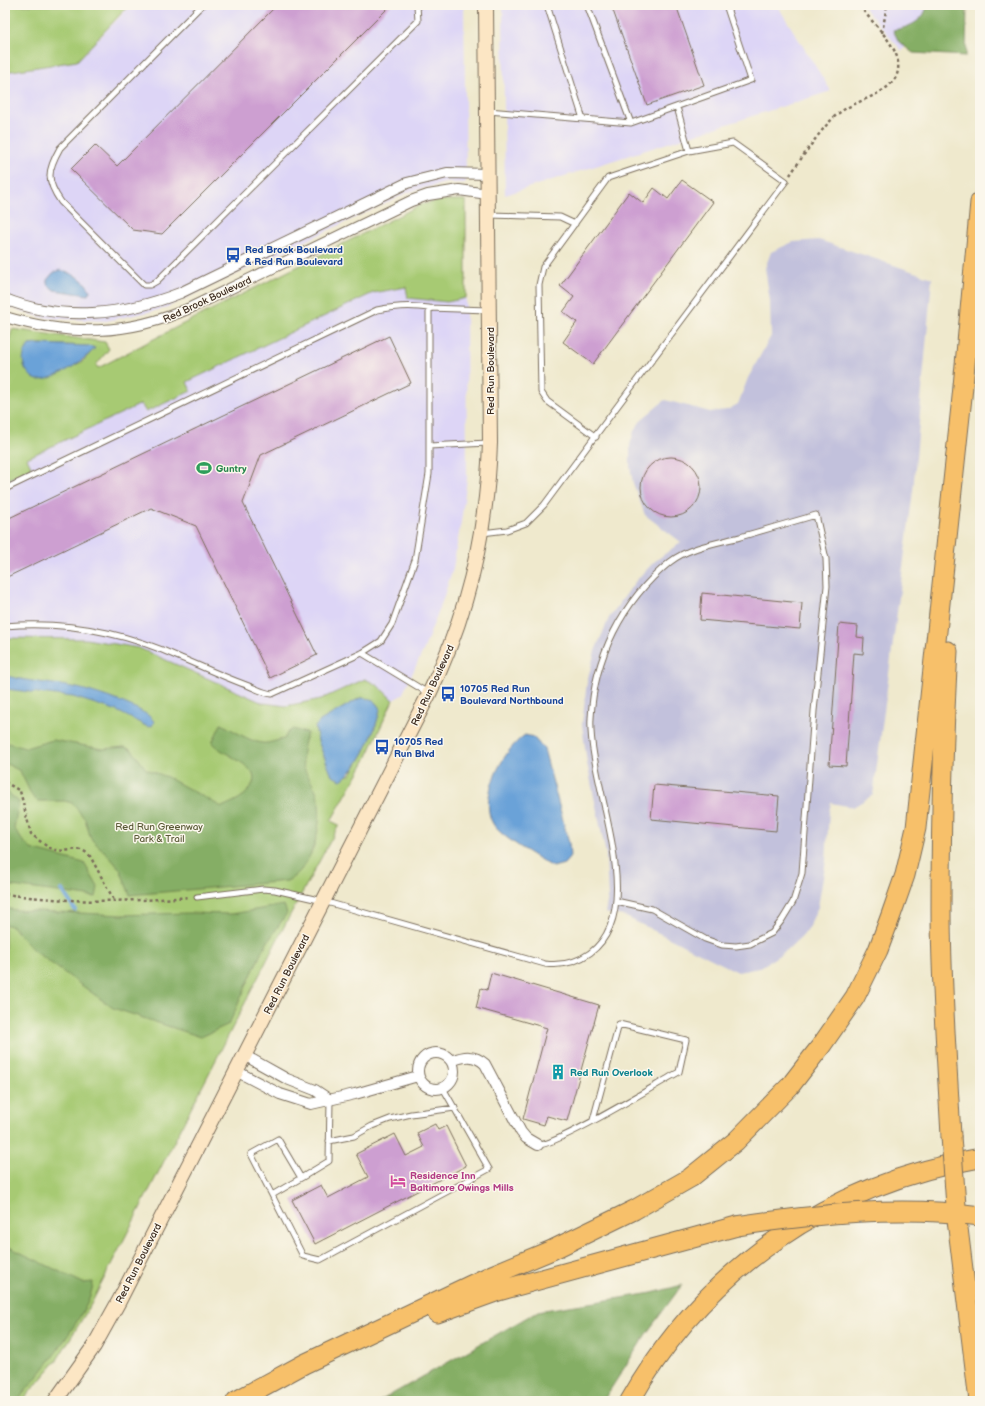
<svg xmlns="http://www.w3.org/2000/svg" width="985" height="1406" viewBox="0 0 985 1406" font-family="'Balsamiq Sans',sans-serif">
	<style>
		.built { fill: #ddd5f6 }
		.industrial { fill: #c2c1dc }
		.green { fill: #a7ca73; stroke: #717a48; fill-rule: evenodd }
		.forest { fill: #85ae65; stroke: #606c42 }
		.water { fill: #6aa2d8; stroke: #52667b }
		.lines { fill: none; stroke-linecap: round; stroke-linejoin: round }
		.stream { stroke: #6aa2d8; stroke-width: 4 }
		.building { fill: #cd9fd1 }
		.lane-casing { stroke: #7a6d5b; stroke-width: 7 }
		.street-casing { stroke: #7a6d5b; stroke-width: 12 }
		.secondary-casing { stroke: #7a6d5b; stroke-width: 16 }
		.highway-casing { stroke: #7a6d5b; stroke-width: 21 }
		.path { stroke: #7a6d5b; stroke-width: 2.5; stroke-dasharray: 3 3; stroke-linecap: butt }
		.lane { stroke: #fff; stroke-width: 5 }
		.street { stroke: #fff; stroke-width: 10 }
		.secondary { stroke: #fce6c4; stroke-width: 14 }
		.highway { stroke: #f7c06b; stroke-width: 19 }
		.highway-bridge-casing { stroke: #7a6d5b; stroke-width: 21; stroke-linecap: butt }
		.highway-bridge { stroke: #f7c06b; stroke-width: 19 }
		.labels { text-anchor: middle; stroke-width: 3; stroke-linejoin: round; paint-order: stroke }
		.transit-label { font-size: 10px; font-weight: bold; fill: #164399; stroke: #fbf7ec; text-anchor: start }
		.street-label { font-size: 10px; fill: #3b2a1e; stroke: #fbf7ec }
		.leisure-label { font-size: 10px; font-weight: bold; fill: #27864d; stroke: #fbf7ec; text-anchor: start }
		.park-label { font-size: 10px; fill: #5b5a38; stroke: #fbf7ec }
		.culture-label { font-size: 10px; font-weight: bold; fill: #0d838f; stroke: #fbf7ec; text-anchor: start }
		.hotel-label { font-size: 10px; font-weight: bold; fill: #b23c85; stroke: #fbf7ec; text-anchor: start }
	</style>
	<rect width="100%" height="100%" fill="#fbf7ec"/>
	<filter id="ink" filterUnits="userSpaceOnUse"><feTurbulence type="fractalNoise" baseFrequency=".025" numOctaves="2"/><feDisplacementMap in="SourceGraphic" scale="8" xChannelSelector="R" yChannelSelector="G"/><feConvolveMatrix kernelMatrix="1 2 1 2 8 2 1 2 1" color-interpolation-filters="sRGB"/></filter>
	<filter id="wash" filterUnits="userSpaceOnUse"><feTurbulence type="fractalNoise" baseFrequency=".012" numOctaves="4" result="noise"/><feDisplacementMap in="SourceGraphic" scale="16" xChannelSelector="R" yChannelSelector="G"/><feGaussianBlur stdDeviation="0.9" result="paint"/><feColorMatrix in="noise" values="0 0 0 0 0 0 0 0 0 0 0 0 0 0 0 0 0 1.4 0 .05"/><feComposite in="paint" operator="in"/></filter>
	<g filter="url(#wash)">
		<rect width="100%" height="100%" fill="#efe9cd"/>
		<!-- built -->
		<path class="built" d="M131,5H464L466,183H446L409,192L163,309L106,321L43,318L5,306V72L77,61Z
			M503,5H777L831,91L505,195Z
			M862,5H935V7L902,51Z
			M406,287L447,302L466,298L467,479L461,522L453,568L443,599L424,649L402,695L393,700L377,685L365,679L321,699L286,706L263,703L18,640L5,638V481L32,468L27,458L141,404L145,412L191,391L186,382L373,293Z"/>
		<!-- industrial -->
		<path class="industrial" d="M819,240L932,278L913,491L873,795L853,807L831,803L829,812L826,860L818,907L807,931L787,950L759,968L738,972L624,916L605,913L608,897L606,854L587,763L582,724L587,682L595,651L609,618L635,582L654,562L681,542L645,515L633,483L630,466V445L634,431L642,419L665,400L710,412L727,410L738,404L748,378L771,336L770,301L765,268L771,252L793,242Z"/>
		<!-- green -->
		<path class="green" d="M5,5H129L77,61L5,72Z
			M445,200H466V298L447,302L408,298L406,287L373,293L187,382L191,391L146,412L141,404L27,458L32,468L5,481V358L12,329L105,342L109,349L96,365L98,368L173,329L422,204ZM38,344L89,346L95,348L83,361L54,376L29,345Z
			M5,638L86,639L139,648L263,703L286,706L321,699L365,679L377,685L393,700L365,761L331,821L339,825L290,915L89,1308L57,1360L22,1401H5ZM360,698C370,698 375,700 380,709C376,731 363,757 350,775L332,776L318,741L320,721Z"/>
		<!-- forest -->
		<path class="forest" d="M927,5H967L966,56L913,53L899,42L893,30C908,28 925,21 927,5Z
			M221,724C234,730 248,741 262,743C268,744 277,740 284,739L287,733L293,729L307,733C305,742 301,754 303,764C305,774 314,784 317,794C325,821 313,869 287,881L130,895L120,869L106,853L91,839L85,819L72,803L65,801H37L32,796L20,771L5,763V742L25,748L53,740L103,749L125,747L132,750L146,769L167,777L222,807C235,801 247,797 253,783C260,766 223,755 212,743Z
			M5,790L19,802L14,828L22,840L31,849L84,863L98,887L96,897L5,885Z
			M284,905L287,913L263,949L229,1024L201,1037L113,1008L33,950L13,927L5,924V908L16,910L121,915L189,913L232,914Z
			M5,1245L83,1283L93,1282C93,1310 36,1379 17,1401H5Z
			M682,1285L646,1334L603,1401H380L538,1311L652,1293Z"/>
		<!-- water -->
		<path class="water" d="M60,270C71,273 86,279 90,291L88,295L54,290L47,284V280L53,273Z
			M38,344L89,346L95,348C85,360 55,381 38,380C32,379 28,373 25,368C21,359 24,352 29,345Z
			M7,676C30,682 54,683 77,688C91,691 150,709 154,722L152,726L148,727L115,710L73,697L5,689V677Z
			M360,698C370,698 375,700 380,709C376,731 360,768 341,780L332,776L318,741L315,727L320,721Z
			M525,735L533,737L544,749L569,843L570,857L564,864L553,867C539,859 507,840 497,829C474,805 502,750 525,735Z"/>
		<g class="lines">
			<!-- stream -->
			<path class="stream" d="M62,890L75,910"/>
		</g>
		<g id="blocks">
			<!-- building -->
			<path class="building" d="M277,5H391L162,234L133,230L71,169L95,145L117,166Z
				M611,5H676L704,85L647,105Z
				M682,180L713,202L593,364L563,342L577,322L563,312L574,297L560,286L629,192L643,203L654,188L668,199Z
				M389,336L411,383L261,455L243,503L317,655L270,678L196,526L151,508L5,578V520Z
				M641 487a30 30 0 1 1 60 0a30 30 0 1 1-60 0Z
				M702,593L802,603L800,629L700,620Z
				M839,624L858,626L857,637L864,638L863,654L854,653L846,766L829,765Z
				M654,785L779,796L776,831L651,819Z
				M491,973L599,1005L567,1121L547,1116L544,1125L523,1119L547,1028L476,1008L481,988L487,990Z
				M435,1124L438,1130L446,1126L466,1166L315,1244L292,1200L321,1185L328,1198L368,1177L356,1154L395,1134L406,1156L424,1147L417,1133Z"/>
		</g>
	</g>
	<g filter="url(#ink)">
		<use href="#blocks" fill-opacity="0" stroke="#7a6d5b" stroke-width="1"/>
		<g class="lines">
			<!-- lane casing -->
			<g class="lane-casing">
				<path id="lane" d="M202,5L60,148C47,171 46,180 61,202L144,285H150L157,281L418,21L417,5
					M547,5L583,119
					M587,5L631,123
					M677,107L689,151
					M488,111L631,123L751,80L726,5
					M490,215L560,217L575,224
					M429,308L488,310
					M429,446L488,443
					M5,489L377,310C395,306 410,305 429,308V474L415,560L392,624L381,641L362,653L272,694C263,693 257,689 249,686C226,678 203,667 181,658C126,633 65,621 5,626
					M482,533L507,530L526,523L544,505L616,408L786,181L733,143L689,151L608,178L543,267L539,285L541,392L547,401L596,437
					M362,653L428,693
					M197,897L263,889L275,890L323,901L545,964C562,966 576,963 590,953C651,908 587,782 591,718C594,658 622,601 670,562C689,547 717,543 740,537C765,530 791,522 816,515L826,559L827,586L814,711L802,873L793,902L782,920L772,933L750,944L736,946L722,945L705,939L652,909L616,901
					M330,1100L329,1161L301,1178L278,1139L251,1154L303,1256L320,1260L489,1169L443,1088
					M329,1141L354,1136L372,1126L390,1119L411,1114L455,1108
					M538,1145C556,1146 657,1084 679,1072L686,1040L619,1024L593,1120
					M272,1195L301,1178"/>
			</g>
			<!-- street casing -->
			<g class="street-casing">
				<path id="street" d="M5,299C62,322 124,315 180,293L407,183L447,173L488,174
					M5,317C70,336 127,336 190,308L411,201L428,195L459,190L488,194
					M418 1071a18 18 0 1 1 36 0a18 18 0 1 1-36 0Z
					M244,1055L287,1079L315,1090L330,1100
					M451,1061C464,1056 474,1054 485,1064L521,1132L526,1138L538,1145
					M236,1071L280,1094L311,1104L355,1094L418,1076"/>
			</g>
			<!-- secondary casing -->
			<g class="secondary-casing">
				<path id="secondary" d="M55,1401L94,1346L119,1301L429,694C468,614 487,532 490,443L486,5"/>
			</g>
			<!-- highway casing -->
			<g class="highway-casing">
				<path id="highway" d="M948,651C943,737 941,824 941,910C941,986 947,1061 951,1136
					M957,1220L979,1401
					M437,1313L498,1291L737,1226
					M236,1401L304,1364L492,1275L552,1250L634,1210L690,1178L736,1141L790,1086L821,1046L855,997L878,950L891,915L905,875L916,828L962,397L980,202
					M630,1401C705,1268 830,1184 980,1158"/>
			</g>
			<!-- path -->
			<path class="path" d="M882,33L887,5
				M790,175C801,159 824,124 839,113C856,100 881,97 894,80C899,74 899,64 897,57C890,37 871,22 859,5
				M5,782L20,791L31,834C38,839 48,849 56,850C70,853 79,844 90,856L115,902
				M5,894C69,903 126,902 190,897"/>
			<!-- lane -->
			<use href="#lane" class="lane"/>
			<!-- street -->
			<use href="#street" class="street"/>
			<!-- secondary -->
			<use href="#secondary" class="secondary"/>
			<!-- highway -->
			<use href="#highway" class="highway"/>
			<!-- highway-bridge casing -->
			<g class="highway-bridge-casing">
				<path id="highway-bridge" d="M951,1136L957,1220
					M737,1226C817,1214 899,1205 980,1216"/>
			</g>
			<!-- highway-bridge -->
			<use href="#highway-bridge" class="highway-bridge"/>
		</g>
	</g>
	<!-- icons -->
	<defs>
		<g id="bus-bare" transform="scale(1.2)"><path d="M-5-6H5V4H4V6H2V4H-2V6H-4V4H-5ZM-3.5-4V0h7V-4ZM-3.5 1.2v1.5H-2V1.2ZM2 1.2v1.5H3.5V1.2Z" fill="#1a4fb4" stroke="#fbf7ec" stroke-width="2.5" paint-order="stroke"/></g>
		<g id="stadium-bare" transform="scale(1.2)"><path d="M0-5a6.5 5 0 1 0 0 10a6.5 5 0 1 0 0-10ZM-3.5-1.8h7v3.6h-7Z" fill="#2e9e5b" stroke="#fbf7ec" stroke-width="2.5" paint-order="stroke"/></g>
		<g id="building-bare" transform="scale(1.2)"><path d="M-4-6H4V6H1V3H-1V6H-4ZM-2.5-4.3h1.7v1.8h-1.7ZM.8-4.3h1.7v1.8H.8ZM-2.5-1h1.7V.8h-1.7ZM.8-1h1.7V.8H.8Z" fill="#0f9aa8" stroke="#fbf7ec" stroke-width="2.5" paint-order="stroke"/></g>
		<g id="hotel-bare" transform="scale(1.2)"><path d="M-6-4.5h1.5V1H6V5H4.5V3h-9V5H-6ZM-4 0a1.8 1.8 0 1 1 3.6 0ZM.5 0V-2.5h3Q6-2.5 6 0Z" fill="#d1479c" stroke="#fbf7ec" stroke-width="2.5" paint-order="stroke"/></g>
	</defs>
	<g fill-rule="evenodd">
		<use href="#bus-bare" x="233" y="255"/>
		<use href="#stadium-bare" x="204" y="468"/>
		<use href="#bus-bare" x="448" y="694"/>
		<use href="#bus-bare" x="382" y="747"/>
		<use href="#building-bare" x="558" y="1072"/>
		<use href="#hotel-bare" x="398" y="1181"/>
	</g>
	<g class="labels">
		<!-- transit labels -->
		<g class="transit-label">
			<text x="245" y="253">Red Brook Boulevard<tspan x="245" dy="12">&amp; Red Run Boulevard</tspan></text>
			<text x="460" y="692">10705 Red Run<tspan x="460" dy="12">Boulevard Northbound</tspan></text>
			<text x="394" y="745">10705 Red<tspan x="394" dy="12">Run Blvd</tspan></text>
		</g>
		<!-- street labels -->
		<g class="street-label">
			<text transform="translate(207 299) rotate(-25)" y="4">Red Brook Boulevard</text>
			<text transform="translate(490 371) rotate(-90)" y="4">Red Run Boulevard</text>
			<text transform="translate(432 685) rotate(-65)" y="4">Red Run Boulevard</text>
			<text transform="translate(286 974) rotate(-63)" y="4">Red Run Boulevard</text>
			<text transform="translate(138 1263) rotate(-63)" y="4">Red Run Boulevard</text>
		</g>
		<!-- leisure labels -->
		<g class="leisure-label">
			<text x="216" y="472">Guntry</text>
		</g>
		<!-- park labels -->
		<g class="park-label">
			<text x="159" y="830">Red Run Greenway<tspan x="159" dy="12">Park &amp; Trail</tspan></text>
		</g>
		<!-- culture labels -->
		<g class="culture-label">
			<text x="570" y="1076">Red Run Overlook</text>
		</g>
		<!-- hotel labels -->
		<g class="hotel-label">
			<text x="410" y="1179">Residence Inn<tspan x="410" dy="12">Baltimore Owings Mills</tspan></text>
		</g>
	</g>
	<!-- margin -->
	<rect width="985" height="1406" fill="none" stroke="#fbf7ec" stroke-width="20"/>
</svg>
